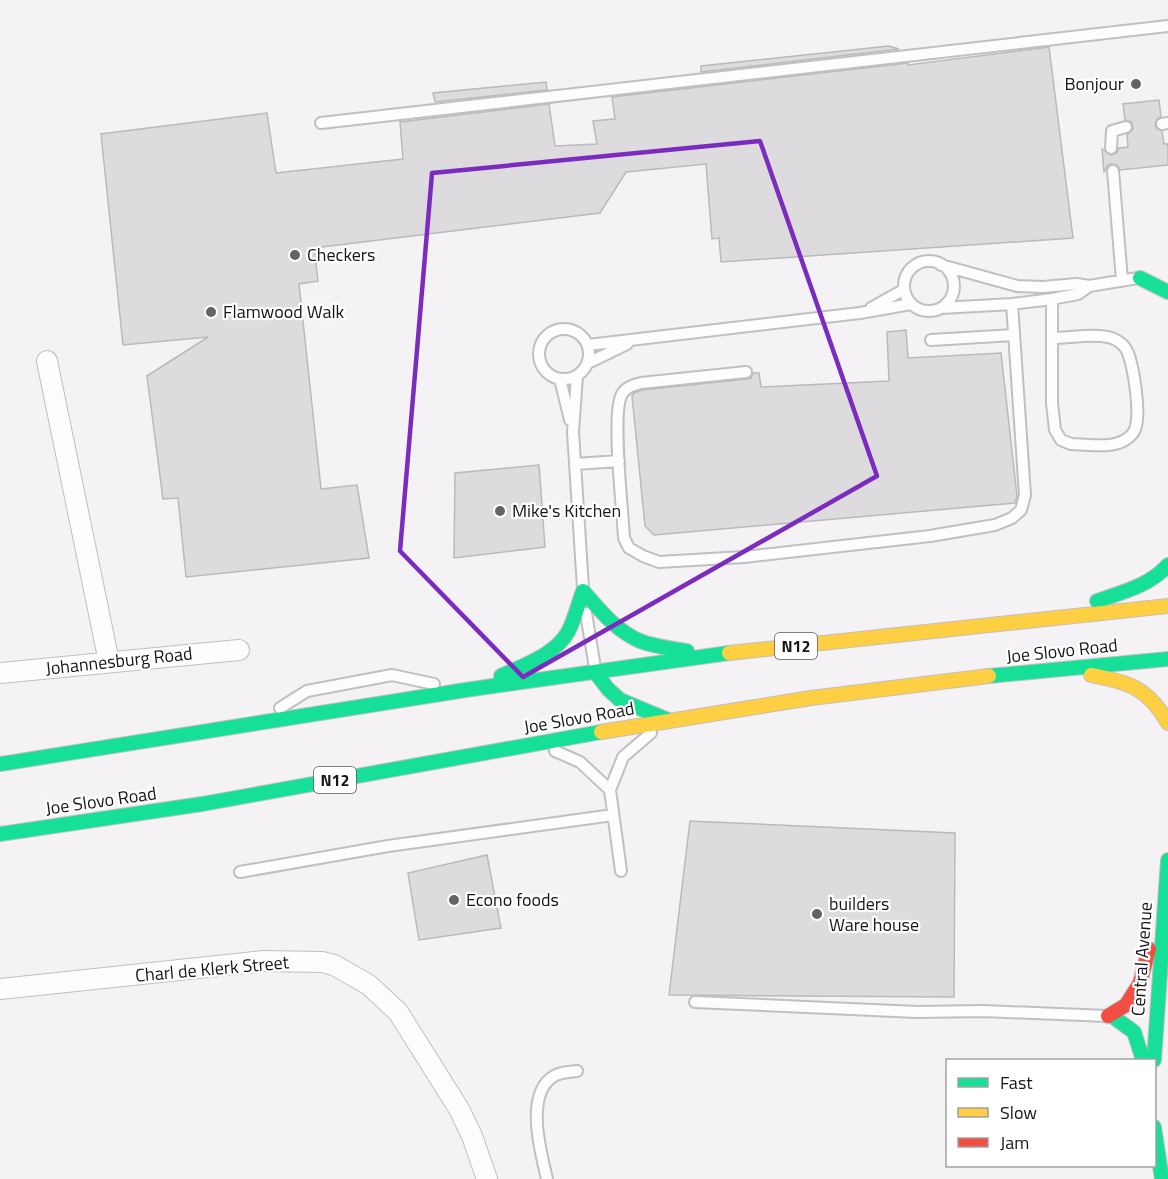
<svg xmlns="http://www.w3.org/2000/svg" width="1168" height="1179" viewBox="0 0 1168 1179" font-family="'Titillium Web',sans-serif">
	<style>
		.building { fill: #dddbdd; stroke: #bab9bb; stroke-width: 1.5 }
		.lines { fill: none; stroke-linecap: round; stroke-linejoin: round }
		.lane-casing { stroke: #c0bfc1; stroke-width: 14 }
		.street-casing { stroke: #c0bfc1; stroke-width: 22 }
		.fast-casing { stroke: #c0bfc1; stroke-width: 16 }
		.slow-casing { stroke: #c0bfc1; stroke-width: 16 }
		.jam-casing { stroke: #c0bfc1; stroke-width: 16 }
		.lane { stroke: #fdfdfe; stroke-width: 10 }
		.street { stroke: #fdfdfe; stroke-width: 20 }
		.fast { stroke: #16e098; stroke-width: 14 }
		.slow { stroke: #ffcf43; stroke-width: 14 }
		.jam { stroke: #f24e42; stroke-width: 14 }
		.marked { fill: none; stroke: #7b2cbf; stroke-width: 4.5; stroke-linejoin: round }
		.poi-dot { fill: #646265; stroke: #fff; stroke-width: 2 }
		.labels { text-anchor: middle; stroke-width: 4.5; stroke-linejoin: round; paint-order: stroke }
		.shield { fill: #fff; stroke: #5d5b5d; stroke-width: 1.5 }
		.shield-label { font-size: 16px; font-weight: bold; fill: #171517 }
		.poi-label { font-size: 18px; fill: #171517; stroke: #fff; text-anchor: start }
		.street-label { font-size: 18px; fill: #171517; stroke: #fff }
	</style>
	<rect width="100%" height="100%" fill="#f4f2f5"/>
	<!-- building -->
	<path class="building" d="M889,46L899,49L701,72V66Z
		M1049,47L1073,238L721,262L719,238L712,239L706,164L626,172L600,213L314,248L318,281L299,284L321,489L357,485L369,558L186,577L178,498L163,499L147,376L208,337L123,345L101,134L267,113L276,173L403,159L400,122L549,104L555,146L597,144L593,121L615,119L612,97L908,63V65Z
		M546,82L547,90L435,102L433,93Z
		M1159,100L1161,117L1157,119L1155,125L1157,129L1162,131L1164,144H1168V165L1120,170L1117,165L1112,164L1108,165L1104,172L1102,149L1111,155L1117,153L1119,148L1128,147L1127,135L1133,129L1132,122L1125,120L1123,104Z
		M906,330L908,358L1001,353L1017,496L1015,503L654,535L645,526L632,396L634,393L642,390L747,379L751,378L753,373H759L761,387L889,381L887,332Z
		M539,465L545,547L454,558L455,473Z
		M690,821L955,833L954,997L669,995Z
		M487,855L501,928L419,940L408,873Z"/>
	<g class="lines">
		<!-- lane casing -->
		<g class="lane-casing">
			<path id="lane" d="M321,123L1168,26
				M1162,124L1168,123
				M1111,148L1112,131L1126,127
				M1113,171L1122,280
				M904 286a25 25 0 1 1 50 0a25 25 0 1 1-50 0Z
				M941,265L1017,286L1043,287L1077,284L1089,286L1138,278
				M1052,299V403L1055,430L1061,440L1071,444C1087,444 1111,449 1125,440C1130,437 1135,432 1136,426C1140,410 1134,369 1128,353C1126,348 1122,343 1116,340C1102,332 1070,338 1053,338
				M871,308L903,290
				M941,308L1012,304L1052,299L1078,294L1089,286
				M539 354a25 25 0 1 1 50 0a25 25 0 1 1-50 0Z
				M931,340L1014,335
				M588,345L860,313L911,304
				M588,363L627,344
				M746,372L641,383C634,385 626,387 622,394C611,412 623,513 624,538L629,548L643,556L659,562L744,557L930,536L995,525L1012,518L1021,510L1025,495L1012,304
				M577,376L573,432L583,588
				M560,379L570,420
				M575,464L619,461
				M586,613L595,668
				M280,708L307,691L392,675L434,684
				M555,751L580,762L610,790
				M621,871L610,790L623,757L651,733
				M240,872L388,846L613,815
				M695,1002L917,1012L982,1011L1107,1016
				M547,1179C541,1153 524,1094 554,1076C561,1072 570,1072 577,1071"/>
		</g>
		<!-- street casing -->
		<g class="street-casing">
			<path id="street" d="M47,361L109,662
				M0,673L239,650
				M0,989L264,961L322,962L334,965L369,985L398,1012L459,1109L472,1136L487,1179"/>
		</g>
		<!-- fast casing -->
		<g class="fast-casing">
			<path id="fast" d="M1140,278L1168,292
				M1097,601C1123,592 1149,586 1168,565
				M595,672L608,689L620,700L668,720
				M501,676C524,665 555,655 568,632C575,619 578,604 583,591C600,610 616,631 640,641C655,647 671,648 687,651
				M989,676L1168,659
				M0,764L472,689L729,653
				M0,834L202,804L601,732
				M1112,1016L1134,1032L1143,1060
				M1154,1060L1168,860
				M1154,1127L1162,1179"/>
		</g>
		<!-- slow casing -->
		<g class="slow-casing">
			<path id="slow" d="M729,653L1168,606
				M1091,675C1129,682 1148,688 1168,723
				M601,732L811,698L989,676"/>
		</g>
		<!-- jam casing -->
		<g class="jam-casing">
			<path id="jam" d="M1108,1016L1126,1005L1140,983L1149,949"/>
		</g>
		<!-- lane -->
		<use href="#lane" class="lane"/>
		<!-- street -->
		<use href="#street" class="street"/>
		<!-- fast -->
		<use href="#fast" class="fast"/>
		<!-- slow -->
		<use href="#slow" class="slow"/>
		<!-- jam -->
		<use href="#jam" class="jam"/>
	</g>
	<!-- marked area -->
	<path class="marked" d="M760,141L877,476L523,677L400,551L432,173Z"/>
	<!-- markers -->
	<g class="poi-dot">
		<circle cx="1136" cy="84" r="6"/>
		<circle cx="295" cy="255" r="6"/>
		<circle cx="211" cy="312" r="6"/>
		<circle cx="500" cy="511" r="6"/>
		<circle cx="454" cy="900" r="6"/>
		<circle cx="817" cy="914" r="6"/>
	</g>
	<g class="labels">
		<!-- shield labels -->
		<g class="shield">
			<rect x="775" y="633" width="42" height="26" rx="4.5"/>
			<rect x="314" y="767" width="42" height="26" rx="4.5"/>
		</g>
		<g class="shield-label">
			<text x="796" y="652">N12</text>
			<text x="335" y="786">N12</text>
		</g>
		<!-- poi labels -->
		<g class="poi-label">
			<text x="1124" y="90" text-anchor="end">Bonjour</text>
			<text x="307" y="261">Checkers</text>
			<text x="223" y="318">Flamwood Walk</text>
			<text x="512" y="517">Mike's Kitchen</text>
			<text x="466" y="906">Econo foods</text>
			<text x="829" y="910">builders<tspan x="829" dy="21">Ware house</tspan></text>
		</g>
		<!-- street labels -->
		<g class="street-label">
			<text transform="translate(1062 651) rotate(-6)" y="6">Joe Slovo Road</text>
			<text transform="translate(119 661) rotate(-6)" y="6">Johannesburg Road</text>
			<text transform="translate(579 718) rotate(-10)" y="6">Joe Slovo Road</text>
			<text transform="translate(101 801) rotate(-8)" y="6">Joe Slovo Road</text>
			<text transform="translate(1142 959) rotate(-86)" y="6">Central Avenue</text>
			<text transform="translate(212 969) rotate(-5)" y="6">Charl de Klerk Street</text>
		</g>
	</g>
	<!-- legend -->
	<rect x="946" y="1059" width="210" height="108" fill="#ffffff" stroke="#a2a1a2" stroke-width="1.5"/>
	<rect x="958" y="1078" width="30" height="9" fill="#16e098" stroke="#a2a1a2" stroke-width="1.5"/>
	<text x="1000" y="1089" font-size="18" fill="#171517">Fast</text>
	<rect x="958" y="1108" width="30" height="9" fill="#ffcf43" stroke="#a2a1a2" stroke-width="1.5"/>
	<text x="1000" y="1119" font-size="18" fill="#171517">Slow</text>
	<rect x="958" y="1138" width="30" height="9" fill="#f24e42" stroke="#a2a1a2" stroke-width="1.5"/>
	<text x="1000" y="1149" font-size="18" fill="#171517">Jam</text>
</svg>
